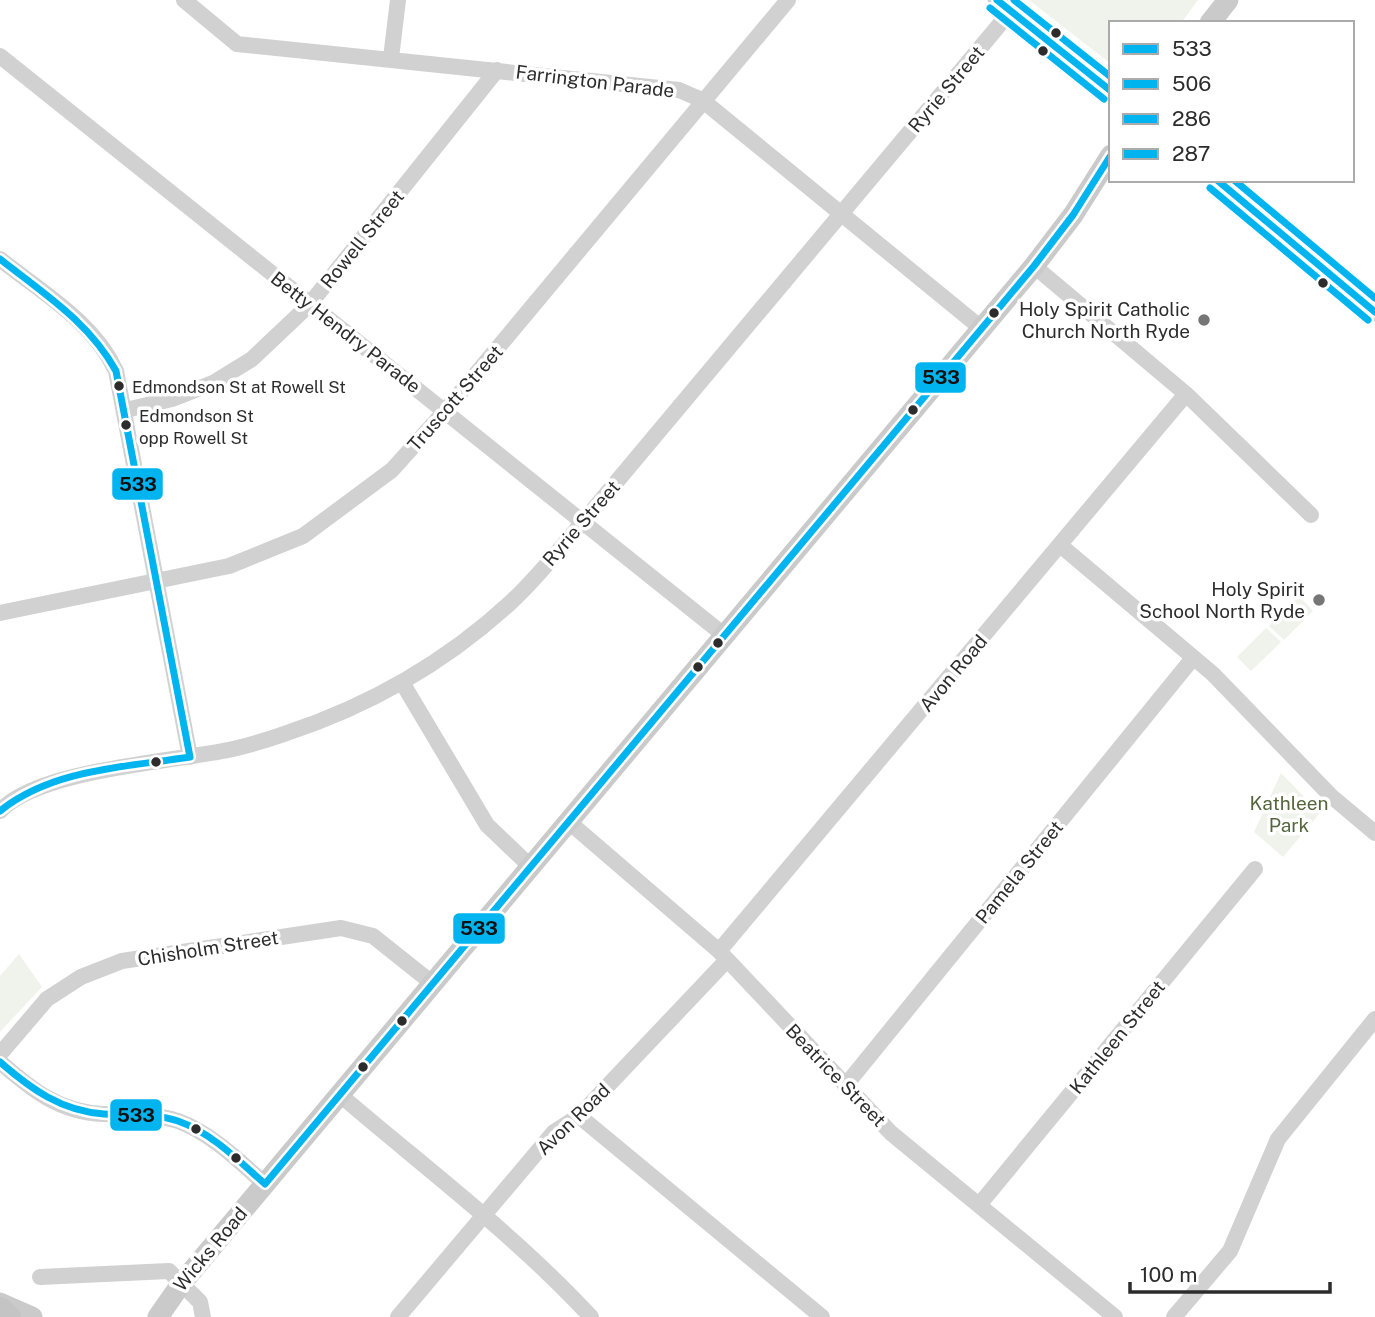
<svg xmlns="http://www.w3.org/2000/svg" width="1375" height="1317" viewBox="0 0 1375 1317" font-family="'Public Sans',sans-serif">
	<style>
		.green { fill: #f0f3eb }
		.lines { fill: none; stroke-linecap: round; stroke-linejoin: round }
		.minor { stroke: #d1d1d1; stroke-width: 16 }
		.tertiary { stroke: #d1d1d1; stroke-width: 19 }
		.secondary { stroke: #cacaca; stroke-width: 21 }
		.primary { stroke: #c4c4c4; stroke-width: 24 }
		.bus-1-casing { stroke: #fff; stroke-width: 12 }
		.bus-2-casing { stroke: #fff; stroke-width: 12 }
		.bus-3-casing { stroke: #fff; stroke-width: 12 }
		.bus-4-casing { stroke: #fff; stroke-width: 12 }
		.bus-1 { stroke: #00b5ef; stroke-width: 7 }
		.bus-2 { stroke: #00b5ef; stroke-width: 7 }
		.bus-3 { stroke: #00b5ef; stroke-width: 7 }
		.bus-4 { stroke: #00b5ef; stroke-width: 7 }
		.bus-dot { fill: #2c2c2c; stroke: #fff; stroke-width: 2.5 }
		.poi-dot { fill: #767676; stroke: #fff; stroke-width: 2.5 }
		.labels { text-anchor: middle; stroke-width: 7; stroke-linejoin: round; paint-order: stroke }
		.bus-label { font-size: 17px; fill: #2c2c2c; stroke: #fff; text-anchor: start }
		.street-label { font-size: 19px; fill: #2c2c2c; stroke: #fff }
		.poi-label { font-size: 19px; fill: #2c2c2c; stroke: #fff; text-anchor: end }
		.park-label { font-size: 19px; fill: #54663c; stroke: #fff }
		.line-badge { stroke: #fff; stroke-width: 2.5 }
		.pale-badge-label { font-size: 19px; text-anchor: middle; font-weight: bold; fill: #111 }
	</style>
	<rect width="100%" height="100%" fill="#fff"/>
	<!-- green -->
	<path class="green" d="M1029,0H1198L1181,23H1111V64Z
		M1299,596L1313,611L1284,640L1269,626Z
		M1266,628L1281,642L1251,671L1237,657Z
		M1281,773L1320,813L1283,857L1254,832Z
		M19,954L42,987L0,1032V976Z"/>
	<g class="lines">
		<!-- minor -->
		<path class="minor" d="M184,0L237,44L679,90L702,100L981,328
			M0,56L724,635
			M391,58L398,0
			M0,259C41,292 94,322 116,371L190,757
			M1034,266L1186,394L1311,515
			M126,410L172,399L213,383L252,359L309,305L497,70
			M1060,545L1213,674L1331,796L1375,833
			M0,613L229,566L303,536L392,470L445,411L788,0
			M403,684L487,825L531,867
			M0,811C39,769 174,762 233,749C250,745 267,740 284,734C369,706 445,663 511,602C537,578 559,550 582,523L1011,11
			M569,822L719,951L891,1133L1115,1317
			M719,951L1186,394
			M0,1054L47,999L81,977L122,961L341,928L373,936L432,983
			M0,1062C32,1090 59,1112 103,1114C128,1115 153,1113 178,1121C211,1133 239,1161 265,1184
			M845,1086L1193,658
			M339,1094C424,1167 514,1234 591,1317
			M579,1116L822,1317
			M979,1205L1255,869
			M40,1277L169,1271L200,1302L203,1317
			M398,1317L554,1132L579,1116L727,960
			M1174,1317L1230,1251L1278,1139L1375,1019"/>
		<!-- tertiary -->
		<path class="tertiary" d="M997,0L1111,91
			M1217,180L1375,312"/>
		<!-- secondary -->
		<path class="secondary" d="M1210,23L1228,0
			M0,1303L32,1317
			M158,1317L181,1284L1034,266L1073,215L1111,155"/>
		<!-- primary -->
		<path class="primary" d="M0,1309L9,1317"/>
		<!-- bus-1 casing -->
		<g class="bus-1-casing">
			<path id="bus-1" d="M0,259C43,293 89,322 116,371L190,757
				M0,811C52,769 126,767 190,757
				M0,1062C31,1089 61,1111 104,1114C128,1116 154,1113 178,1121C212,1133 239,1161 265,1184
				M265,1184L1034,266L1073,215L1111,155"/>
		</g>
		<!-- bus-2 casing -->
		<g class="bus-2-casing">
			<path id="bus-2" d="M997,0L1111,91
				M1217,180L1375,312"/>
		</g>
		<!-- bus-3 casing -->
		<g class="bus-3-casing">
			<path id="bus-3" d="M990,8L1104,99
				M1210,188L1368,320"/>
		</g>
		<!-- bus-4 casing -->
		<g class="bus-4-casing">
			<path id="bus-4" d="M1014,0L1111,77
				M1234,180L1375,298"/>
		</g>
		<!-- bus-1 -->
		<use href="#bus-1" class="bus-1"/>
		<!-- bus-2 -->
		<use href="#bus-2" class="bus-2"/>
		<!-- bus-3 -->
		<use href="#bus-3" class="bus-3"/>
		<!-- bus-4 -->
		<use href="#bus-4" class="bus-4"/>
	</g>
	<!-- markers -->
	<g class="bus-dot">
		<circle cx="1056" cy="33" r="6"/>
		<circle cx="1043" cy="51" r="6"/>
		<circle cx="1323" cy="283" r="6"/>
		<circle cx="994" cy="313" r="6"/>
		<circle cx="119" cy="386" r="6"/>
		<circle cx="913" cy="410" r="6"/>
		<circle cx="126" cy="425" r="6"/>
		<circle cx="718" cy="643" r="6"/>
		<circle cx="698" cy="667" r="6"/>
		<circle cx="156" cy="762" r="6"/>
		<circle cx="402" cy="1021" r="6"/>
		<circle cx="363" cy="1067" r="6"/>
		<circle cx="196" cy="1129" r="6"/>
		<circle cx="236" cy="1158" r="6"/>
	</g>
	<g class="poi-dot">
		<circle cx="1204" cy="320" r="7"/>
		<circle cx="1319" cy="600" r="7"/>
	</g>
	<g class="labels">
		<!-- bus labels -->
		<g class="bus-label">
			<text x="132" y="393">Edmondson St at Rowell St</text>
			<text x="139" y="422">Edmondson St<tspan x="139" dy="22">opp Rowell St</tspan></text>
		</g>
		<!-- street labels -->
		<g class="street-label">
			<text transform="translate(595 81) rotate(7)" y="7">Farrington Parade</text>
			<text transform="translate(946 89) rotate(-50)" y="7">Ryrie Street</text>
			<text transform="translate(362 239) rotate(-51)" y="7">Rowell Street</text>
			<text transform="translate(346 332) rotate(38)" y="7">Betty Hendry Parade</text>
			<text transform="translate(455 398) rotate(-49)" y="7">Truscott Street</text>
			<text transform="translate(581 523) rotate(-49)" y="7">Ryrie Street</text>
			<text transform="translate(953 673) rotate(-50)" y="7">Avon Road</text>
			<text transform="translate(1019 872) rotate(-51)" y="7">Pamela Street</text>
			<text transform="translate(208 948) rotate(-9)" y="7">Chisholm Street</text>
			<text transform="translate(1117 1037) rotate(-51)" y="7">Kathleen Street</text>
			<text transform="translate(836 1075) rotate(46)" y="7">Beatrice Street</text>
			<text transform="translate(573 1119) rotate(-44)" y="7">Avon Road</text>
			<text transform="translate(210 1249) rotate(-50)" y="7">Wicks Road</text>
		</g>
		<!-- poi labels -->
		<g class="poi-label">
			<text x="1190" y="316">Holy Spirit Catholic<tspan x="1190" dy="22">Church North Ryde</tspan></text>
			<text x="1305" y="596">Holy Spirit<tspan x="1305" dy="22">School North Ryde</tspan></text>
		</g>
		<!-- park labels -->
		<g class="park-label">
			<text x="1289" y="810">Kathleen<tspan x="1289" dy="22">Park</tspan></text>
		</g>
	</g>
	<g class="line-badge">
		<rect x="914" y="361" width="53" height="33" rx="7" fill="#00b5ef"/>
		<rect x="111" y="467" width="53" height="34" rx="7" fill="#00b5ef"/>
		<rect x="452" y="912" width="54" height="33" rx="7" fill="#00b5ef"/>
		<rect x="109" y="1098" width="54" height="34" rx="7" fill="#00b5ef"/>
	</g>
	<g class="pale-badge-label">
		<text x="941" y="384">533</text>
		<text x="138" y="491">533</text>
		<text x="479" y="935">533</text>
		<text x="136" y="1122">533</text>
	</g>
	<!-- legend -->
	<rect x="1109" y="21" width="245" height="161" fill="#ffffff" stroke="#ababab" stroke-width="2"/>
	<rect x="1123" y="44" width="35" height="10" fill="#00b5ef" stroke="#ababab" stroke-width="2"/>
	<text x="1172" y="56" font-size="21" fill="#2c2c2c">533</text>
	<rect x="1123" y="79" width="35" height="10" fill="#00b5ef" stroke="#ababab" stroke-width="2"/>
	<text x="1172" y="91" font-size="21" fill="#2c2c2c">506</text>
	<rect x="1123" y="114" width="35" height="10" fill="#00b5ef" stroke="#ababab" stroke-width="2"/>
	<text x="1172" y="126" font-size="21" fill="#2c2c2c">286</text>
	<rect x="1123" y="149" width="35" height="10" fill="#00b5ef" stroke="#ababab" stroke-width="2"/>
	<text x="1172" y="161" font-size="21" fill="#2c2c2c">287</text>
	<!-- scale -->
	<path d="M1130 1282v10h200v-10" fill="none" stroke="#2c2c2c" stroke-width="3.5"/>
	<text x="1140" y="1282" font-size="21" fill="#2c2c2c" stroke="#ffffff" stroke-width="5" paint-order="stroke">100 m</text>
</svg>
